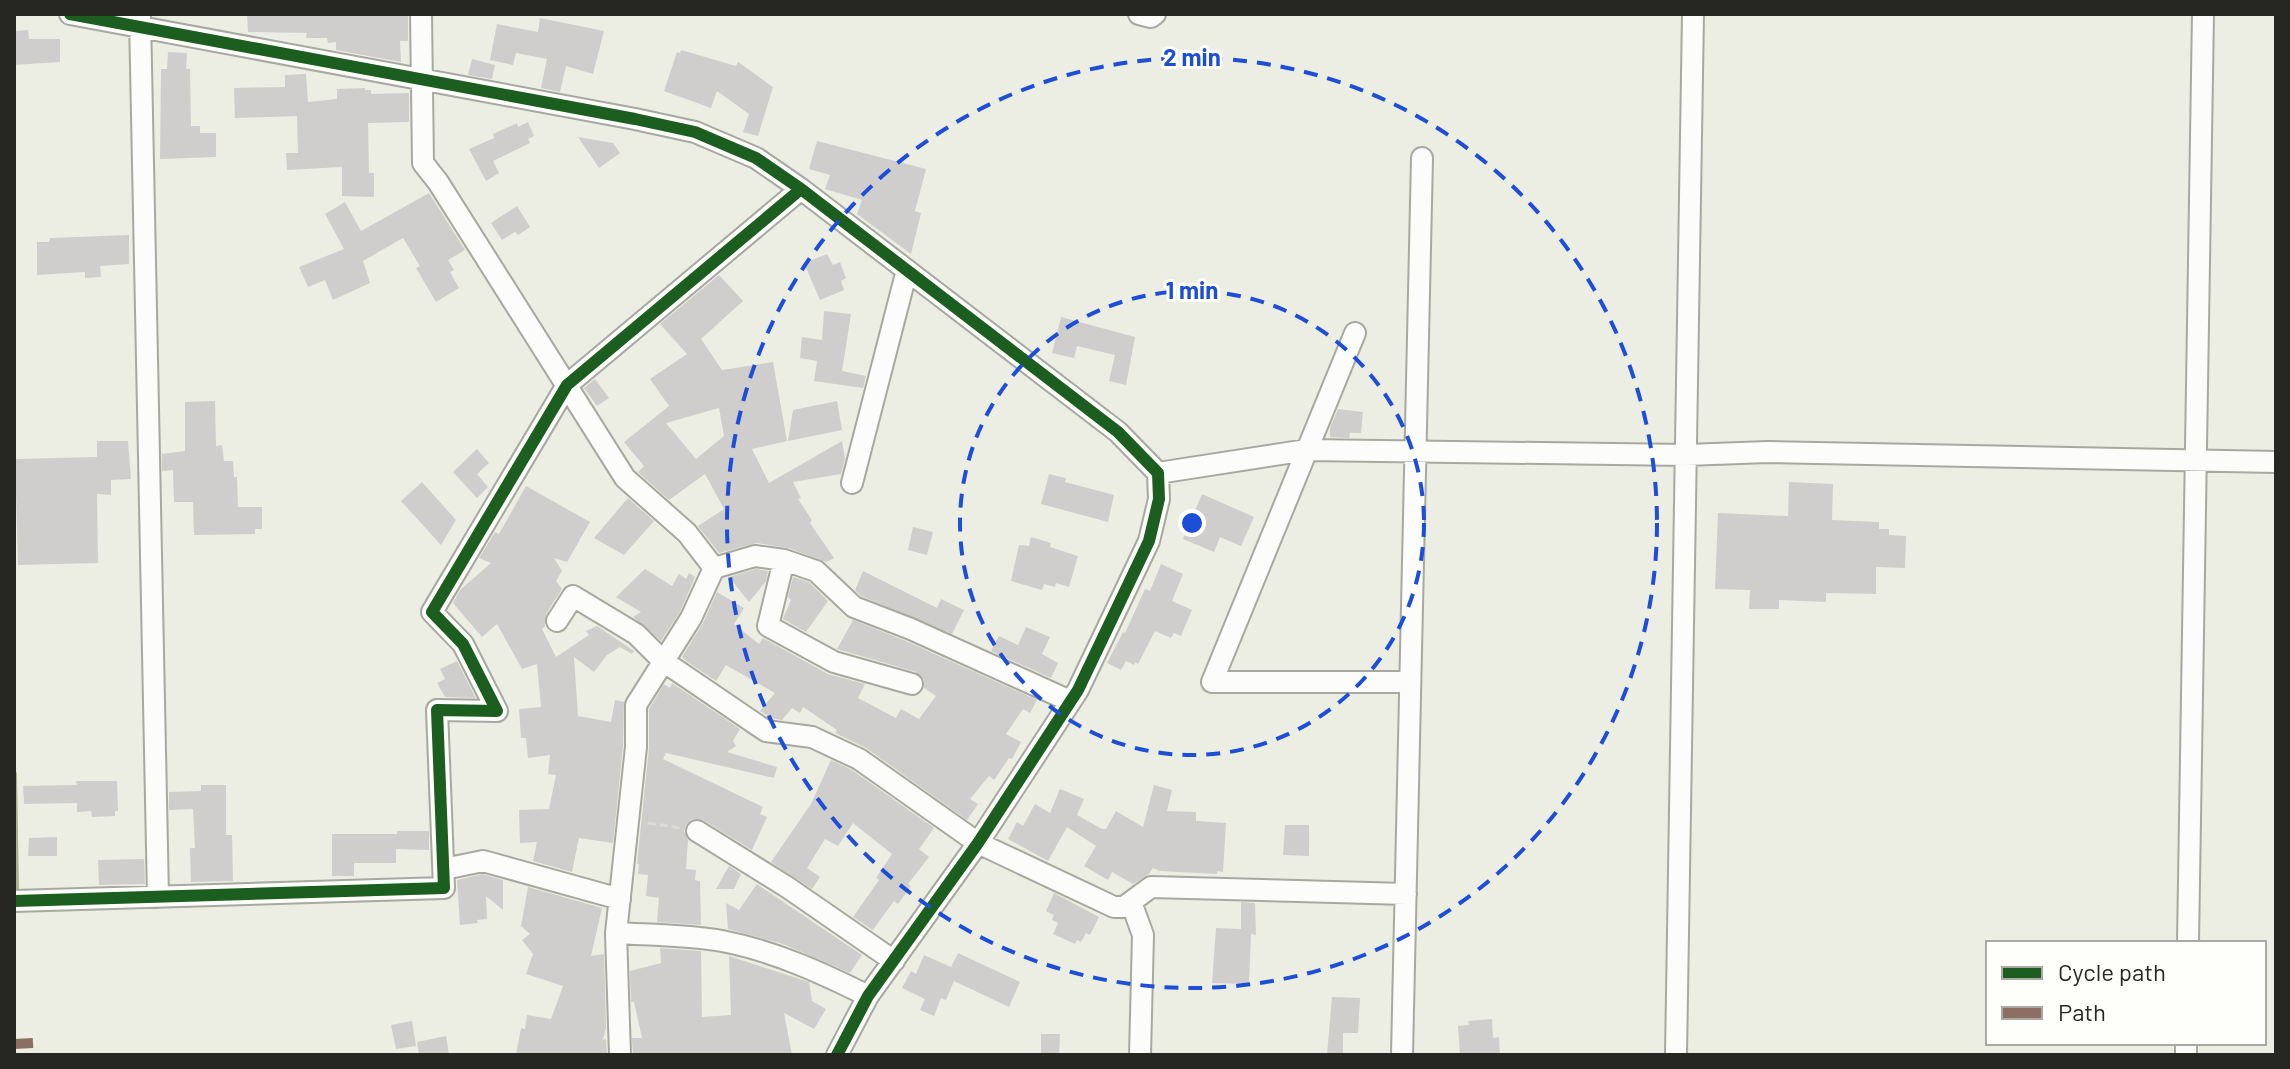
<svg xmlns="http://www.w3.org/2000/svg" width="2290" height="1069" viewBox="0 0 2290 1069" font-family="Barlow,sans-serif">
	<style>
		.lines { fill: none; stroke-linecap: round; stroke-linejoin: round }
		.stream { stroke: #acb187; stroke-width: 6 }
		.building { fill: #cfcecc; fill-rule: evenodd }
		.minor-casing { stroke: #a7a9a0; stroke-width: 24 }
		.path { stroke: #dbdbd8; stroke-width: 3; stroke-dasharray: 8 4; stroke-linecap: butt }
		.minor { stroke: #fcfcfb; stroke-width: 20 }
		.quiet { stroke: #8d6e63; stroke-width: 10; stroke-dasharray: 20 10; stroke-linecap: butt }
		.cycleway-casing { stroke: #fefffa; stroke-width: 17 }
		.cycleway { stroke: #1b5e20; stroke-width: 12 }
		.ring { fill: none; stroke: #1d4ed8; stroke-width: 4; stroke-dasharray: 14 10 }
		.centre { fill: #1d4ed8; stroke: #fefffa; stroke-width: 4 }
		.ring-label { font-size: 24px; text-anchor: middle; font-weight: bold; fill: #1d4ed8; stroke: #fefffa; stroke-width: 6; stroke-linejoin: round; paint-order: stroke }
	</style>
	<rect width="100%" height="100%" fill="#eceee3"/>
	<g class="lines">
		<!-- stream -->
		<path class="stream" d="M14,774L16,891"/>
	</g>
	<!-- building -->
	<path class="building" d="M247,14H408V41H400L401,62L336,50V42L328,43L327,38H306L307,33L248,32Z
		M540,18L604,31L593,74L566,66L560,92L541,88L547,59L516,53L513,65L490,60L497,24L538,32Z
		M28,30L29,39H60V62L14,65V31Z
		M681,50L736,66L738,62L773,87L758,136L743,132L749,114L717,91L711,108L664,91L677,52L680,53Z
		M168,52L187,53L186,69H190L191,126H200V133H216V157L160,159L161,69H167Z
		M472,59L495,65L492,79L468,75Z
		M306,74L308,102L337,99V89L365,88V90H371V94L409,93V122L368,123L369,173H374V197L342,196V167L287,170L286,153H298L297,116L235,118L234,88L285,87V75Z
		M528,122L534,136L528,139L530,143L493,161L499,173L486,181L469,149L494,138L493,134L517,123L518,127Z
		M578,137L613,143L620,153L599,168Z
		M817,141L926,169L915,211L921,213L911,254L857,214L862,200L825,189L830,175L809,169Z
		M429,193L465,250L448,260L454,270L450,272L459,288L436,302L416,268L420,266L403,238L363,261L370,283L333,300L325,280L308,287L299,267L344,249L325,214L345,202L361,231Z
		M517,206L530,227L518,235L515,232L502,240L491,223Z
		M129,235V264L100,266L101,277L85,278V272L37,275V242H49L50,238Z
		M827,254L833,265L840,262L846,278L841,281L844,290L820,300L804,263Z
		M719,275L743,301L701,339L722,370L773,362L787,441L752,449L769,483L842,441L845,459L841,474L793,482L801,498L798,499L812,520L810,523L834,558L826,562L788,548L757,543L719,553L698,526L724,509L705,474L669,500L638,472L644,466L624,442L669,406L650,379L687,354L660,324ZM719,408L724,436L696,459L666,423Z
		M824,311L851,314L842,371L866,376L863,388L814,381L817,361L800,358L802,337L822,340Z
		M1061,317L1135,337L1126,385L1109,381L1115,355L1077,346L1074,358L1052,353Z
		M595,379L609,398L597,406L584,388Z
		M215,401L216,446L222,445L224,461H233L234,477H237L238,507H262V529H255V534L194,535L193,502H174L173,470L162,471V454L185,451V402Z
		M837,401L842,430L788,441L793,410Z
		M1338,409L1363,412L1361,433H1350L1349,438L1330,437V428Z
		M97,441H128L131,479L111,480V495L97,494L98,563L18,565L15,459L97,457Z
		M477,449L489,463L477,474L488,487L477,498L453,472Z
		M1049,474L1066,478L1065,482L1114,495L1108,522L1041,504Z
		M422,482L456,520L441,545L401,501Z
		M1789,482L1833,484L1832,520L1879,522V529H1889V535L1906,536L1905,568L1876,567V594L1826,593V602L1779,600V609H1749L1750,590L1715,589L1718,513L1788,516Z
		M526,486L590,522L567,562L554,558L562,571L556,581L562,589L546,614L545,626L542,629L556,657L589,635L586,631L597,626L634,651L632,654L620,647L607,655L594,672L574,657L578,716L611,722L615,700L624,702L623,746L613,843L579,838L572,872L533,861L537,842L520,843L519,810L549,809L556,775L548,774L550,755L528,758L526,738H521L519,709L541,707L537,664L522,669L497,624L482,637L453,603L460,590L491,563L479,558L495,532L499,534Z
		M1202,494L1254,517L1241,546L1220,537L1214,552L1183,539Z
		M628,498L654,521L624,555L594,538Z
		M913,527L933,532L927,555L908,550Z
		M1031,537L1051,543L1050,547L1078,556L1069,587L1056,583L1055,587L1044,584L1042,590L1011,581L1019,545L1029,546Z
		M1161,564L1183,574L1172,601L1192,610L1181,636L1174,633L1171,638L1155,631L1138,664L1135,662L1134,665L1126,661L1121,670L1107,663L1123,632L1125,633L1145,589L1150,591Z
		M645,569L672,586L679,574L686,579L689,573L695,577L680,612L661,641L633,617L641,612L616,597Z
		M756,569L768,571L766,581L749,602L729,577Z
		M863,571L937,608L941,599L964,610L952,634L861,596L855,590Z
		M793,577L809,582L828,601L806,632L783,619L791,600L788,597Z
		M717,592L744,608L734,624L759,644L763,638L828,674L865,684L858,698L896,718L901,709L919,719L936,696L924,688V680L916,672L837,649L853,620L906,641L1037,700L1030,713L1023,709L1006,734L1021,742L1012,759L1009,758L994,780L989,776L970,799L978,804L967,820L866,748L835,733L837,730L803,707L800,713L792,708L782,720L771,718L760,711L775,693L726,665L716,681L686,661L682,657L703,623Z
		M1026,627L1050,637L1042,654L1058,663L1051,678L991,651L999,636L1018,645Z
		M457,661L476,698L445,697L437,683L445,679L440,669Z
		M672,683L740,729L733,741L736,746L727,752L777,767L774,778L666,753L663,759L763,807L760,814L767,817L752,850L703,820L692,819L686,825L684,831L688,840L686,869L696,870L695,880L700,881L701,925L657,922L659,898L646,896L648,875L638,874L639,864H637L649,748V709L664,684L670,688Z
		M831,760L852,770L934,828L919,849L929,857L908,884L911,886L898,904L894,901L873,930L853,917L879,880L876,878L892,854L853,823L838,846L825,839L807,868L820,877L812,889L771,862L811,804Z
		M76,781H117L118,811H115V816L92,817L91,811L77,812V803L24,804L23,786L77,785Z
		M201,785H226V835H232L233,881L191,882L190,848H195L193,809L169,810V792L201,791Z
		M1154,785L1172,790L1167,811L1196,812V821L1226,823L1223,872L1217,871V874L1160,871L1153,868L1149,874L1133,884L1112,872L1108,880L1084,866L1096,846L1067,827L1048,861L1008,839L1017,822L1023,826L1035,804L1050,813L1060,789L1084,799L1077,815L1102,829H1106L1116,811L1143,827Z
		M1285,825H1309V856L1283,855Z
		M397,831H429V850L396,849V863H354V876H332V834H397Z
		M57,837V856H28L29,838Z
		M144,859L145,884L99,885L98,860Z
		M729,866L741,874L734,889H716Z
		M483,874L503,880V910L486,896L487,919L477,920L478,923L460,925L457,880Z
		M757,884L862,955L850,973L783,944L728,929L726,903L739,910Z
		M528,887L602,908L591,956L604,954L606,1027L603,1040L606,1039L607,1055H516L521,1028L525,1029L527,1015L551,1019L563,986L526,974L533,954L522,940L530,934L521,926Z
		M1054,893L1099,917L1090,935L1086,933L1081,942L1077,940L1075,944L1053,934L1058,923L1052,920L1054,915L1046,911Z
		M1241,902L1255,903L1256,935L1251,934L1249,984L1212,983L1216,928L1241,929Z
		M660,948L701,951L702,1017L731,1015L729,956L809,982L812,1001L826,1009L814,1029L784,1013L792,1055H633L632,1038H642L634,1002H631L630,971L661,963Z
		M958,953L1020,982L1009,1007L954,981L946,1000L941,998L934,1016L920,1010L925,999L902,988L911,971L916,974L924,955L951,967Z
		M1332,997L1360,998L1358,1033H1343V1055H1327Z
		M1492,1019L1493,1038L1499,1037L1500,1055H1460L1458,1026L1469,1025L1468,1021Z
		M412,1021L416,1046L396,1049L391,1025Z
		M1041,1034H1060L1059,1055H1041Z
		M446,1036L449,1055H419L417,1042Z"/>
	<g class="lines">
		<!-- minor casing -->
		<g class="minor-casing">
			<path id="minor" d="M70,14L635,119L695,132L756,158L801,189L1118,432L1158,473L1159,499L1149,541L1078,690L978,843L868,996L837,1055
				M421,14L423,163L438,182L625,478L687,533L714,568L691,618L636,705V747L616,933L620,1055
				M1139,14L1151,17L1155,14
				M140,17L158,897
				M1355,333L1212,682H1410
				M1158,473L1307,450L1686,455L1768,452L2276,462
				M852,483L907,270
				M784,560L768,626L834,662L912,684
				M714,568L755,556L784,560L816,571L854,607L911,629L1070,701
				M557,621L573,596L636,634L663,661L766,731L812,737L859,759L978,843L1114,907H1124L1151,887L1406,894
				M697,831L787,887L894,961
				M444,869L483,861L620,899
				M14,901L444,888L437,710L497,711L463,644L432,612L567,385L801,189
				M1131,902L1143,935L1140,1055
				M616,933C651,935 688,935 722,941C774,951 822,973 868,996
				M2188,943L2203,14
				M1402,1055L1422,158
				M1676,1055L1693,14
				M2186,1055V1043"/>
		</g>
		<!-- path -->
		<path class="path" d="M648,823L680,828"/>
		<!-- minor -->
		<use href="#minor" class="minor"/>
		<!-- quiet -->
		<path class="quiet" d="M14,1044L33,1043"/>
		<!-- cycleway casing -->
		<g class="cycleway-casing">
			<path id="cycleway" d="M70,14L635,119L695,132L756,158L801,189L1118,432L1158,473L1159,499L1149,541L1078,690L978,843L868,996L837,1055
				M14,901L444,888L437,710L497,711L463,644L432,612L567,385L801,189"/>
		</g>
		<!-- cycleway -->
		<use href="#cycleway" class="cycleway"/>
	</g>
	<!-- distance rings -->
	<g class="ring">
		<circle cx="1192" cy="523" r="232"/>
		<circle cx="1192" cy="523" r="465"/>
	</g>
	<circle cx="1192" cy="523" r="12" class="centre"/>
	<g class="ring-label">
		<text x="1192" y="66">2 min</text>
		<text x="1192" y="299">1 min</text>
	</g>
	<!-- border -->
	<rect width="2290" height="1069" fill="none" stroke="#262720" stroke-width="32"/>
	<!-- legend -->
	<rect x="1986" y="941" width="280" height="104" fill="#fefffa" stroke="#a8a9a3" stroke-width="2"/>
	<rect x="2002" y="967" width="40" height="12" fill="#1b5e20" stroke="#a8a9a3" stroke-width="2"/>
	<text x="2058" y="981" font-size="24" fill="#262720">Cycle path</text>
	<rect x="2002" y="1007" width="40" height="12" fill="#8d6e63" stroke="#a8a9a3" stroke-width="2"/>
	<text x="2058" y="1021" font-size="24" fill="#262720">Path</text>
</svg>
